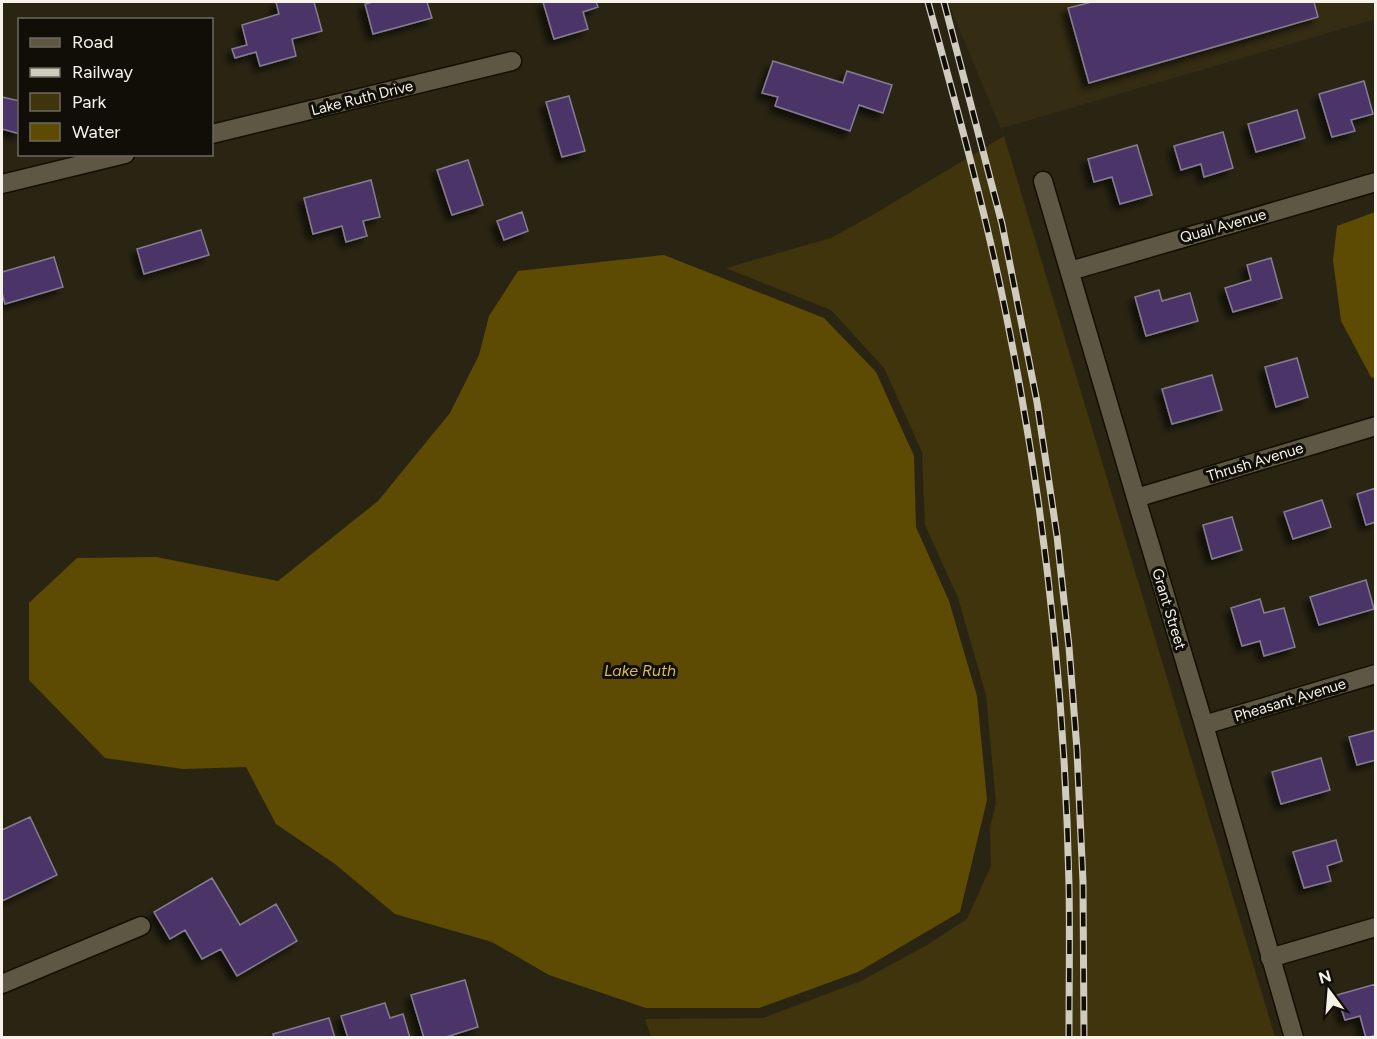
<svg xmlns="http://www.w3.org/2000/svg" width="1377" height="1039" viewBox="0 0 1377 1039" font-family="Figtree,sans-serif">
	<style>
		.built { fill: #342c13 }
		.green { fill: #40340c }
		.water { fill: #5d4b04 }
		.building { fill: #4c3667; stroke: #847c90; stroke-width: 1.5; filter: url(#shadow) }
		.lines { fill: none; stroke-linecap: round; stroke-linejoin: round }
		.minor-casing { stroke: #130e01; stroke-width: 21 }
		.minor { stroke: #5d5743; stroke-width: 18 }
		.rail-casing { stroke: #d0cbbf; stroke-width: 7 }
		.rail { stroke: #100e07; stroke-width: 4.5; stroke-dasharray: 14; stroke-linecap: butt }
		.labels { text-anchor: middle; stroke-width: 6; stroke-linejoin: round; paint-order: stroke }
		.street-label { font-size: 15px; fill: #f6f2e7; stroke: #100e07 }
		.water-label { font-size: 16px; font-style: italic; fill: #d8bc63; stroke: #100e07 }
	</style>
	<defs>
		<filter id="shadow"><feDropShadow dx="-5.5" dy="5.5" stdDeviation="3" flood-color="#0009"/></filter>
	</defs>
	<rect width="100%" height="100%" fill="#2a2513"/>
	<!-- built -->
	<path class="built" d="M948,2H1375L1376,19L1002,128L1004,136Z"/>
	<!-- green -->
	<path class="green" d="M1004,136L1275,1037H651L645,1019L763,1018L861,981L927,945L967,919L991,866L990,827L996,803L986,695L958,598L925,525L922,452L884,368L831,310L726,268L831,238L876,213Z"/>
	<!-- water -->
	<path class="water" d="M1375,212H1376L1375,379L1371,377L1341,321L1333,260L1337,226Z
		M664,255L824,318L876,372L914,456L916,527L949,601L977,696L987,800L960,912L858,972L759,1008H646L549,975L492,942L395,914L335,864L276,824L246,767L183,769L105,758L29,680V603L77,558L156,557L278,581L378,501L450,413L479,355L489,316L518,271Z"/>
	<!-- building -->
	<path class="building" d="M276,2H314L322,31L292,39L296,56L260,66L256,52L235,58L232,49L247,45L242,25L279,14Z
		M373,2H427L432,18L373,34L365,4Z
		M543,2H596L598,7L583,12L588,29L554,39Z
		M1092,2H1314L1318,17L1089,83L1068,8Z
		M773,61L843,83L847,71L892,85L883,113L859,105L850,131L775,106L778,97L762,93Z
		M1364,81L1373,114L1351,120L1355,131L1332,137L1319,94Z
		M569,96L585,151L562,157L546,102Z
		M2,97L20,101V134L2,129Z
		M1297,110L1305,138L1256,152L1248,124Z
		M1223,132L1233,168L1204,177L1201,164L1181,170L1174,146Z
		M1137,145L1152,195L1120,204L1112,177L1094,182L1088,159Z
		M468,160L483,205L452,215L437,170Z
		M371,180L380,217L363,221L367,236L346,242L342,226L313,234L304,198Z
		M522,212L528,231L504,240L497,221Z
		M201,230L209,255L144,274L137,249Z
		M54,257L63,287L5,304L2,293V272Z
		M1271,258L1282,298L1233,312L1225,288L1251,280L1247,265Z
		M1159,290L1162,301L1190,293L1198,321L1146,336L1135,297Z
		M1297,358L1308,397L1276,407L1265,367Z
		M1212,375L1222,410L1172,424L1162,389Z
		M1376,488V522L1366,525L1357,494Z
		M1322,500L1331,527L1293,539L1284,512Z
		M1232,517L1242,550L1212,559L1203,525Z
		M1366,580L1374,609L1319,625L1310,597Z
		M1260,599L1264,613L1284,608L1295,647L1264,656L1260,641L1242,646L1231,608Z
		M1376,730V760L1357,765L1349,737Z
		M1321,758L1330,790L1281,804L1272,772Z
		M30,817L57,875L2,901V830Z
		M1336,840L1342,861L1327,866L1331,881L1304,888L1293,852Z
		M212,878L240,925L276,904L297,941L237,976L221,949L202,959L185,930L170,939L154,912Z
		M465,980L478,1027L443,1038H424L411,995Z
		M1376,984V1035L1366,1038L1360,1016L1345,1020L1337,995Z
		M385,1003L390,1018L403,1014L410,1038H348L341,1016Z
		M329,1018L335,1038H274L273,1034Z"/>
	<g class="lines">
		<!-- minor casing -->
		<g class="minor-casing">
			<path id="minor" d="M212,134L512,61
				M1043,181L1136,498L1204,725L1294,1038
				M2,184L125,154
				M1070,271L1376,182
				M1136,498L1376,426
				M1204,725L1376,674
				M1270,958L1376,927
				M2,984L141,926"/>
		</g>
		<!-- minor -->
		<use href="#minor" class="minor"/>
		<!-- rail casing -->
		<g class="rail-casing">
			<path id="rail" d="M928,2C956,105 985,209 1006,314C1044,501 1065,693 1069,885C1070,935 1069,987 1069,1038
				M944,2L1002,224L1037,402L1057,536L1069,647L1077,750L1083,882L1084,1038"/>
		</g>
		<!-- rail -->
		<use href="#rail" class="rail"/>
	</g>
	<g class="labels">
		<!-- street labels -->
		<g class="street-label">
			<text transform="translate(362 98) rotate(-14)" y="5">Lake Ruth Drive</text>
			<text transform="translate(1223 226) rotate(-16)" y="5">Quail Avenue</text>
			<text transform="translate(1255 462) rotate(-17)" y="5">Thrush Avenue</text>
			<text transform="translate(1169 609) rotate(73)" y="5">Grant Street</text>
			<text transform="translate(1290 700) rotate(-17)" y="5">Pheasant Avenue</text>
		</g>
		<!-- water labels -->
		<g class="water-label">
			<text x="640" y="676">Lake Ruth</text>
		</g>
	</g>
	<!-- border -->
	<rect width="1377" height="1039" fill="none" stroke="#f6f2e7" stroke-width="6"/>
	<!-- legend -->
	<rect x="18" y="18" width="195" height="138" fill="#100e07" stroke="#6c6961" stroke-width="1.5"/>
	<rect x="30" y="38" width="30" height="9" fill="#5d5743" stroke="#6c6961" stroke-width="1.5"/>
	<text x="72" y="48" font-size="18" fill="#f6f2e7">Road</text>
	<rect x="30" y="68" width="30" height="9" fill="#d0cbbf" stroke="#6c6961" stroke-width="1.5"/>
	<text x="72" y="78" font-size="18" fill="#f6f2e7">Railway</text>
	<rect x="30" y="93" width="30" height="18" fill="#40340c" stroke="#6c6961" stroke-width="1.5"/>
	<text x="72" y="108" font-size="18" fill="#f6f2e7">Park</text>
	<rect x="30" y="123" width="30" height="18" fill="#5d4b04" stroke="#6c6961" stroke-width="1.5"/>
	<text x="72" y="138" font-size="18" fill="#f6f2e7">Water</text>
	<!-- north arrow -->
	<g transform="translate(1329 991) rotate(344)" stroke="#100e07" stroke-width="4.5" paint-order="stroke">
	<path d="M0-4.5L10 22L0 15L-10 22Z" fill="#f6f2e7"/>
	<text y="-9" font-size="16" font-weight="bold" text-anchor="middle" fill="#f6f2e7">N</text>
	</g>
</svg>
